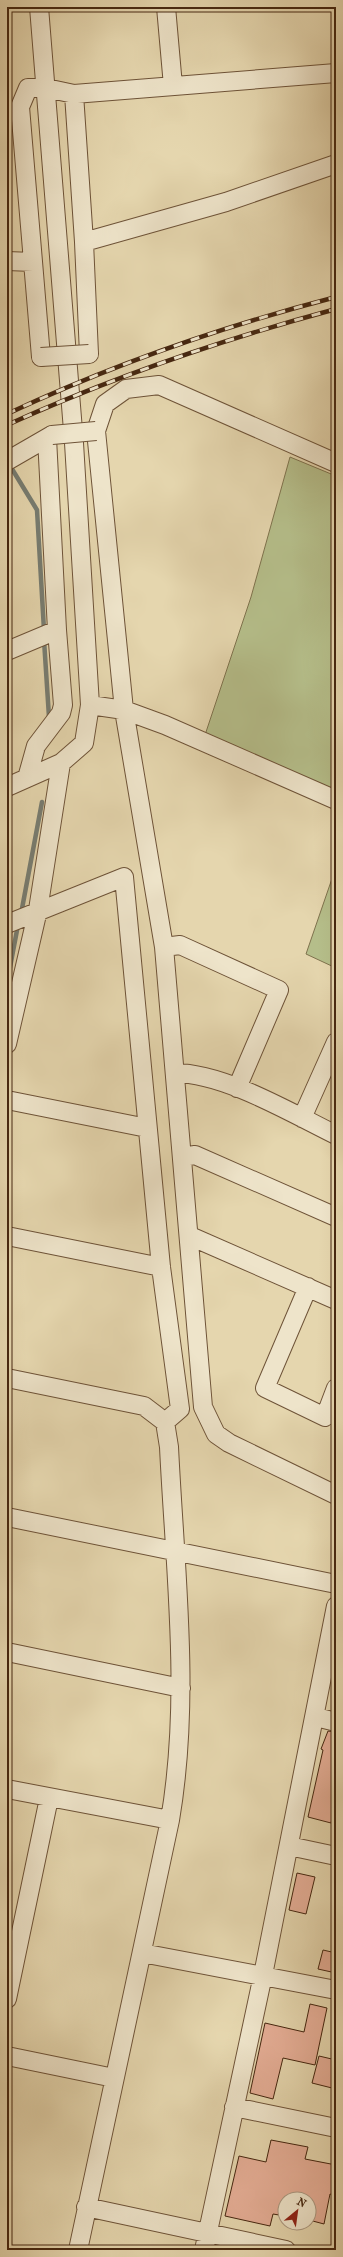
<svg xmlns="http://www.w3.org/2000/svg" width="343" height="2257" viewBox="0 0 343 2257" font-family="'IM FELL French Canon',serif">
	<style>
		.green { fill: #b5be8a; stroke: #7e724d }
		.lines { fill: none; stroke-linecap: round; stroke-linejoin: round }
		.stream { stroke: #777d72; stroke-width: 4.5 }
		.building { fill: #e4ad95; stroke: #462710 }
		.minor-casing { stroke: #6e5338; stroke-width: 20 }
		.minor { stroke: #eee4ca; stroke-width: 18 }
		.rail-casing { stroke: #462710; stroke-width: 4.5 }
		.rail { stroke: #eee4ca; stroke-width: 3; stroke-dasharray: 9; stroke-linecap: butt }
		.minor-bridge-casing { stroke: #6e5338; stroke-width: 20; stroke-linecap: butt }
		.minor-bridge { stroke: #eee4ca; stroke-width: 18 }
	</style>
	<rect width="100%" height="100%" fill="#e5d6ae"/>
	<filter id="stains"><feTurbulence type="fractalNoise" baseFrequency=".005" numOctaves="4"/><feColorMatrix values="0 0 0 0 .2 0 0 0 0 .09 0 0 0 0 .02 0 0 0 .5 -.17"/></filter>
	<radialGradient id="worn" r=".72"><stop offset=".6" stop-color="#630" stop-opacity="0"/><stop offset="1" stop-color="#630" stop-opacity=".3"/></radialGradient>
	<!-- green -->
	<path class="green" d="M290,457L336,476V794L205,735L251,597Z
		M336,867V968L306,954Z"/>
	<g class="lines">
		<!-- stream -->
		<path class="stream" d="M9,464L37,510L44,630
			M44,640L49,717
			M21,914L42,802
			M7,983L18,925"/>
	</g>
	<!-- building -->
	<path class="building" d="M328,1731L336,1732V1799L331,1823L308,1817L323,1750L321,1749Z
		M297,1873L315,1877L306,1914L289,1910Z
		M323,1950L336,1953V1973L318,1969Z
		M310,2004L327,2008L315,2065L283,2058L273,2099L250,2093L265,2023L304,2032Z
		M319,2056L336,2060V2089L312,2083Z
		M271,2140L308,2147L305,2159L336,2165V2196L330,2194L324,2224L309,2220V2199H285V2216L273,2214L270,2226L225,2216L239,2156L266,2162Z"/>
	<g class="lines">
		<!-- minor casing -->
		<g class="minor-casing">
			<path id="minor" d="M166,7L173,86
				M74,94L84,242L89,354
				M84,242L226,202L336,164
				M7,261L33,262
				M41,357L20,107L28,88H46L74,94L336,73
				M7,461L52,435
				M336,463L159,385L126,389L105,404L96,431L124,710L164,947L203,1407L216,1434L229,1443L336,1495
				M7,651L57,630
				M90,705L124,710L165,725L336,800
				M27,778L36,746L61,713L63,705L57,630L47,438
				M7,787L61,763L84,743L90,705L74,443L39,7
				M7,924L124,877L161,1267L180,1409L165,1422
				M164,947L180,945L279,990L237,1088
				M7,1044L38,910L61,763
				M175,1073C224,1073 291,1113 336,1135
				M7,1100L147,1128
				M302,1118L336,1042
				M182,1157L195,1155L336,1217
				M7,1236L161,1267
				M190,1236L336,1300
				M308,1287L265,1388L325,1417L336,1388
				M7,1378L144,1406L165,1422L169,1447C175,1571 191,1697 170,1820L78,2250
				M7,1517L336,1584
				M7,1652L181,1688
				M316,1717L336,1722
				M7,1789L170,1820
				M289,1846L336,1856
				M142,1953L336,1990
				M7,1999L49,1798
				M7,2056L114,2078
				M234,2107L336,2128
				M86,2207L286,2250
				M204,2250L263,1975L336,1606"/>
		</g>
		<!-- minor -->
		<use href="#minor" class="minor"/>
		<!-- rail casing -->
		<g class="rail-casing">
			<path id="rail" d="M7,414C112,365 224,326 336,297
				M7,425C113,377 224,339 336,309"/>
		</g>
		<!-- rail -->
		<use href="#rail" class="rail"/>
		<!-- minor-bridge casing -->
		<g class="minor-bridge-casing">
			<path id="minor-bridge" d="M41,357L89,354
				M52,435L96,431"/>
		</g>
		<!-- minor-bridge -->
		<use href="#minor-bridge" class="minor-bridge"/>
	</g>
	<!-- margin -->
	<rect width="343" height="2257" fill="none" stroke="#e5d6ae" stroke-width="24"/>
	<rect x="8" y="8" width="327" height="2241" fill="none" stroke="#462710" stroke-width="2"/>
	<rect x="12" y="12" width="319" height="2233" fill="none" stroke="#462710"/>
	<!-- north arrow -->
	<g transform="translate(297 2211) rotate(29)"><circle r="19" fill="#eee4ca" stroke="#ab9880"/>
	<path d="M0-3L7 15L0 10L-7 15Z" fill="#8f2418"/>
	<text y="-6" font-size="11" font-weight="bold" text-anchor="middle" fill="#462710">N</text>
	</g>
	<rect width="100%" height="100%" filter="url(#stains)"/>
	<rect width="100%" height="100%" fill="url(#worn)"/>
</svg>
